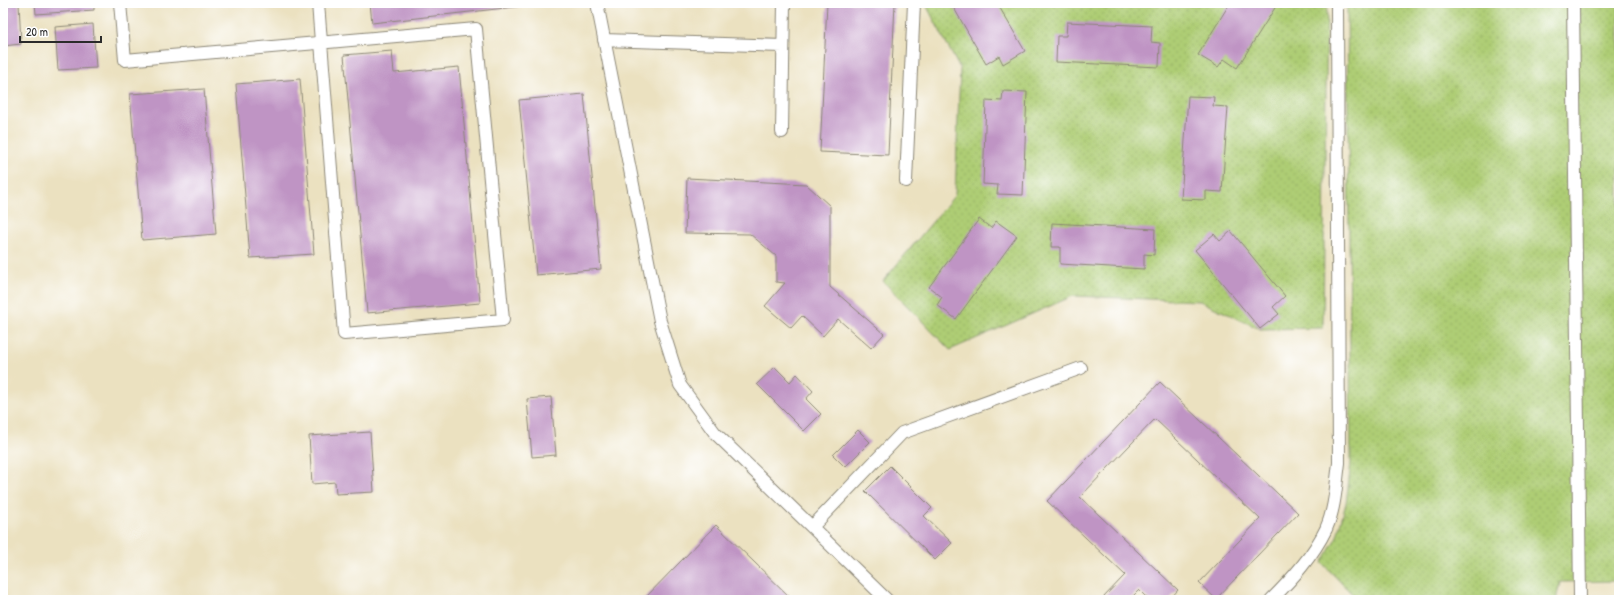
<svg xmlns="http://www.w3.org/2000/svg" width="1622" height="603" viewBox="0 0 1622 603" font-family="'Patrick Hand',sans-serif">
	<style>
		.green { fill: url(#green-dots); stroke: #6c7c50 }
		.building { fill: #bf94c4 }
		.lines { fill: none; stroke-linecap: round; stroke-linejoin: round }
		.service-casing { stroke: #8b8676; stroke-width: 14 }
		.service { stroke: #fff; stroke-width: 12 }
	</style>
	<defs>
		<pattern id="green-dots" width="8" height="8" patternUnits="userSpaceOnUse"><rect width="8" height="8" fill="#aecd74"/><path d="M2 2h.1M6 6h.1" fill="none" stroke="#96b065" stroke-width="1.8" stroke-linecap="round"/></pattern>
	</defs>
	<rect width="100%" height="100%" fill="#fff"/>
	<filter id="ink" filterUnits="userSpaceOnUse"><feTurbulence type="fractalNoise" baseFrequency=".025" numOctaves="2"/><feDisplacementMap in="SourceGraphic" scale="8" xChannelSelector="R" yChannelSelector="G"/><feConvolveMatrix kernelMatrix="1 2 1 2 8 2 1 2 1" color-interpolation-filters="sRGB"/></filter>
	<filter id="wash" filterUnits="userSpaceOnUse"><feTurbulence type="fractalNoise" baseFrequency=".012" numOctaves="4" result="noise"/><feDisplacementMap in="SourceGraphic" scale="16" xChannelSelector="R" yChannelSelector="G"/><feGaussianBlur stdDeviation="0.9" result="paint"/><feColorMatrix in="noise" values="0 0 0 0 0 0 0 0 0 0 0 0 0 0 0 0 0 1.4 0 .05"/><feComposite in="paint" operator="in"/></filter>
	<g filter="url(#wash)">
		<rect width="100%" height="100%" fill="#ebe1c0"/>
		<!-- green -->
		<path class="green" d="M925,3H1327L1323,328L1260,329L1200,301L1073,296L950,350L883,281L955,195L960,69Z
			M1347,3H1619V581L1560,582L1556,600H1358L1322,563L1337,536L1346,503L1351,463Z"/>
		<g id="blocks">
			<!-- building -->
			<path class="building" d="M3,3H19L21,44L3,46Z
				M35,3H94V10L36,14Z
				M370,3H541V4L372,23Z
				M827,3H895L888,155L820,152Z
				M951,3H997L1025,51L1003,64L999,56L986,64Z
				M1230,3H1278L1237,68L1224,59L1218,67L1198,55Z
				M1067,22L1152,26L1151,42L1160,43L1159,67L1056,62L1057,36H1066Z
				M93,24L96,68L58,70L55,27Z
				M392,51L394,73L459,67L480,303L367,313L344,55Z
				M300,79L314,254L250,258L236,84Z
				M204,89L216,234L142,240L130,94Z
				M1003,91L1027,92L1023,195L997,194L998,185L983,184L986,100L1002,101Z
				M584,94L601,269L536,275L519,100Z
				M1188,96L1214,97L1213,106L1228,107L1222,192L1206,191V200L1181,199Z
				M687,178L806,184L830,206V287L884,334L871,348L838,319L823,336L802,316L791,328L765,306L785,283L776,282V256L750,234L685,233Z
				M979,219L991,228L996,221L1017,236L956,319L937,305L942,297L929,287Z
				M1052,223L1155,229L1154,255L1144,254V269L1060,264V247H1051Z
				M1231,231L1285,296L1273,307L1279,314L1260,329L1195,250L1214,234L1220,241Z
				M775,367L790,382L797,374L813,391L806,399L821,414L804,431L757,384Z
				M1160,382L1298,513L1216,599L1199,583L1260,519L1155,419L1080,497L1178,590L1169,600H1149L1139,590L1129,600H1101L1125,575L1047,501Z
				M551,397L556,455L532,457L527,399Z
				M858,430L870,442L845,467L833,455Z
				M370,432L374,492L336,494L335,482L312,484L309,436Z
				M890,466L932,508L924,516L952,543L935,560L865,491Z
				M716,525L793,600H643Z"/>
		</g>
	</g>
	<g filter="url(#ink)">
		<use href="#blocks" fill-opacity="0" stroke="#8b8676" stroke-width="1"/>
		<g class="lines">
			<!-- service casing -->
			<g class="service-casing">
				<path id="service" d="M120,3L125,60L476,29L503,320L344,334L321,42L318,3
					M597,3L660,321L680,385L715,433L887,600
					M1573,3L1580,600
					M604,40L783,46
					M782,132L784,3
					M906,181L914,3
					M812,527L902,433L1081,368
					M1271,600C1292,579 1313,556 1326,529C1335,509 1336,485 1339,463L1337,3"/>
			</g>
			<!-- service -->
			<use href="#service" class="service"/>
		</g>
	</g>
	<!-- margin -->
	<rect width="1622" height="603" fill="none" stroke="#fff" stroke-width="16"/>
	<!-- scale -->
	<path d="M20 36v6h81v-6" fill="none" stroke="#2b2b2b" stroke-width="2"/>
	<text x="26" y="36" font-size="12" fill="#2b2b2b" stroke="#ffffff" stroke-width="3" paint-order="stroke">20 m</text>
</svg>
